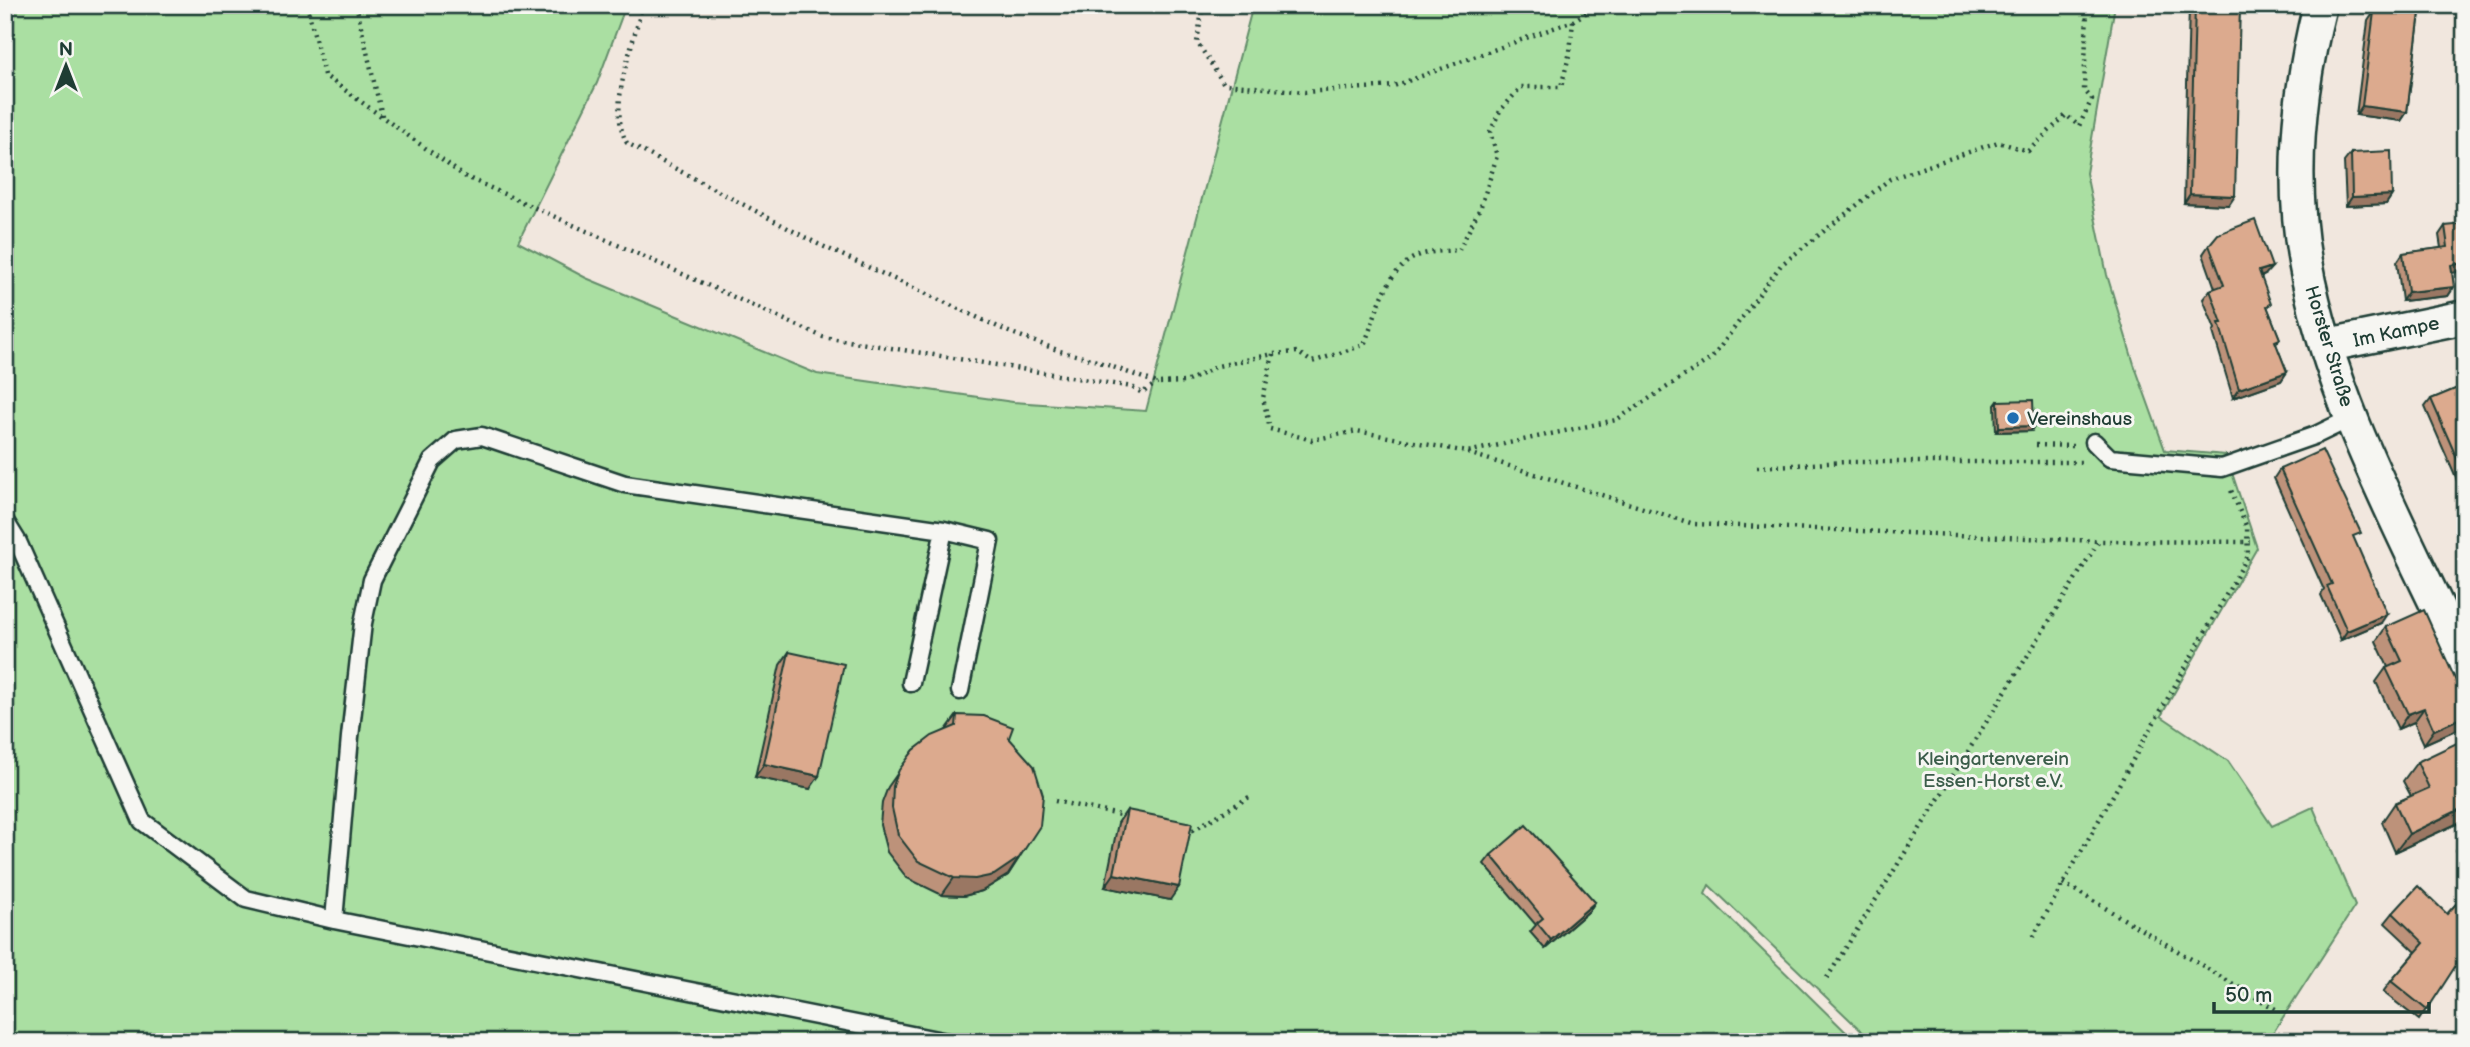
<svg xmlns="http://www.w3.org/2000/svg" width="2470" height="1047" viewBox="0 0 2470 1047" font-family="'Balsamiq Sans',sans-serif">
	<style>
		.green { fill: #aadfa2; stroke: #648e6b; stroke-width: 2 }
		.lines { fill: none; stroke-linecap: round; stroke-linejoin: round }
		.lane-casing { stroke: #1f3d34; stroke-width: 21 }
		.street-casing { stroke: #1f3d34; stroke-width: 37 }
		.path { stroke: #1f3d34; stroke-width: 4.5; stroke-dasharray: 2 5; stroke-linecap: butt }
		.lane { stroke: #f6f6f2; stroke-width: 16 }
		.street { stroke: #f6f6f2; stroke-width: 32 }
		.wall { fill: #bd927a; stroke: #1f3d34; stroke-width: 2 }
		.shaded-wall { fill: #9a7763; stroke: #1f3d34; stroke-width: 2 }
		.building { fill: #dcaa8e; stroke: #1f3d34; stroke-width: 2 }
		.poi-dot { fill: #1f6fb2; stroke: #f6f6f2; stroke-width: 2.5 }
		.labels { text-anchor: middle; stroke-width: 6; stroke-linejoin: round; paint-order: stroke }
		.street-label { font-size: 19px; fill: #1f3d34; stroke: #f6f6f2 }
		.poi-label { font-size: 19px; fill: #1f3d34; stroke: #f6f6f2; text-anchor: start }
		.park-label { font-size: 19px; fill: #3b5d4a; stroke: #f6f6f2 }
	</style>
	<rect width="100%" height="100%" fill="#f1e7de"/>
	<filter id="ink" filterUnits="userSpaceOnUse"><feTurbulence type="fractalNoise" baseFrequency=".0143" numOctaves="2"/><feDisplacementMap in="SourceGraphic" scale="14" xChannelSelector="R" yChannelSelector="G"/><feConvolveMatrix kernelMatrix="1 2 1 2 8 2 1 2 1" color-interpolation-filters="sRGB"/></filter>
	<g filter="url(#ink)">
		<!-- green -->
		<path class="green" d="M5,5H626L597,83L518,242L586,278L817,374L1013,402L1146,411L1253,5H2115L2086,173L2107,275L2134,364L2165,450L2226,455L2257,548L2161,716L2228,761L2272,826L2313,807L2355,906L2267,1042H1873L1709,885L1705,894L1852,1038L1848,1042H1573L1566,1037L1547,1042H5Z"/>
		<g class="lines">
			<!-- lane casing -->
			<g class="lane-casing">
				<path id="lane" d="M2094,442L2110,458L2222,468L2316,435L2351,418
					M5,521L18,542L142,821L246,899L334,920L350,737L363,623L372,580L432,461L456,440L482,436L625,484L944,530L990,541L960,691
					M911,683L944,530
					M334,920L947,1042"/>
			</g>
			<!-- street casing -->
			<g class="street-casing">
				<path id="street" d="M2320,5C2299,88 2290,178 2305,262C2330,402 2406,537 2465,665
					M2328,345L2465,317"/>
			</g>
			<!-- path -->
			<path class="path" d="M307,5L324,75L464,176L823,337L1132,387L1142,393L1157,383
				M356,5L383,120
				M642,5C634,47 606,105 627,143L818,244L1009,332L1060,351L1091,359L1157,383L1186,382L1218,366L1273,354L1297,352L1312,362L1364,345C1377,314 1385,268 1420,255C1432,251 1447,251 1459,250L1481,206L1497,156L1490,132L1500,111L1521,87H1561L1570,52L1573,21
				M1203,5L1197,42L1224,84L1305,92L1394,86L1573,21L1598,5
				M1273,354L1263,398L1270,429L1312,440L1357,431L1467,452L1616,420L1712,358L1781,265L1890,179L1998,142L2028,151L2066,115L2079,126L2092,99L2084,90L2087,10L2090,5
				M2036,445L2073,446
				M1468,453L1694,524L2099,541
				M1757,467L1847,462H2082
				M1055,801L1129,817
				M1186,828L1193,830L1251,796
				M2063,883L2277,1010
				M2033,937L2248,556L2247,528L2230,488
				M1827,978L2099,541L2250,542"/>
			<!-- lane -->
			<use href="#lane" class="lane"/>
			<!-- street -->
			<use href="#street" class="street"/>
		</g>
		<!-- wall -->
		<path class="wall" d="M2189,5H2240L2229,205L2184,203Z
			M2379,5H2421L2407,112L2401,121L2356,115L2368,21L2374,12L2378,13Z
			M2351,153L2392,195L2386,204L2346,206L2344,162Z
			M2445,226L2465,271L2452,272L2454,287L2448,296L2402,301L2397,262L2403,253L2441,248L2439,235Z
			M2209,245L2265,275L2261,277L2268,309L2280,339L2276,344L2287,372L2281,381L2233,398L2213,332L2215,329L2203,299L2210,290L2215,288L2203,254Z
			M2465,385V499L2425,407L2431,399Z
			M1998,401L2031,431L1996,432L1995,405Z
			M2280,469L2381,623L2341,640L2321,595L2324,590L2274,478Z
			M2386,627L2465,701V721L2460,728L2424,744L2414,722L2398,729L2376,682L2386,668L2388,667L2376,641Z
			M789,652L810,789L755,777L780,665Z
			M957,715L1009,738L1019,858L1008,875L982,891L964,896L942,895L907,878L887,852L880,825L882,803L888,787L914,750L946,730Z
			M2465,744V820L2395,852L2382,822L2395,803L2411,796L2403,781L2417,762Z
			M1127,810L1170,900L1105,887L1118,823Z
			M2465,837V869L2456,850Z
			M1491,855L1595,902L1589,911L1545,949L1530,932L1536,925L1484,864Z
			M2465,894V971L2463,972L2456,964L2419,1020L2383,992L2391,981L2416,952L2385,923L2393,913L2447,914Z"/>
		<!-- shaded-wall -->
		<path class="shaded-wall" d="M2362,106L2407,112L2401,121L2356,115Z
			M2190,194L2235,196L2229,205L2184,203Z
			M2392,195L2386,204L2346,206L2352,197Z
			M2465,263V271L2445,274L2451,265Z
			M2272,267L2265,275L2253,280L2259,271Z
			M2454,287L2448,296L2402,301L2408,292Z
			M2287,372L2281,381L2233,398L2239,389Z
			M2034,426L2031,431L1996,432L1999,427Z
			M2387,614L2381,623L2341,640L2347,631Z
			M2424,708L2414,722L2398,729L2408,714Z
			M2465,716V721L2460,728L2424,744L2434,730Z
			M764,764L819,776L810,789L755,777Z
			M2465,807V820L2395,852L2409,834Z
			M1019,858L1008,875L982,891L964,896L942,895L954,878Z
			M1114,874L1179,887L1170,900L1105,887Z
			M1595,902L1589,911L1545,949L1551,940Z"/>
		<!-- building -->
		<path class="building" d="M2195,5H2240L2235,196L2190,194Z
			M2384,5H2421L2407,112L2362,106L2374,12L2383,13Z
			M2391,151L2392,195L2352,197L2351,153Z
			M2255,220L2272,267L2259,271L2271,304L2267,306L2280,339L2275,341L2287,372L2239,389L2219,323H2222L2210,290L2224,285L2209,245L2218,234Z
			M2465,224V263L2451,265L2454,287L2408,292L2403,253L2448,247L2445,226Z
			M2465,385V477L2431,399Z
			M2033,400L2034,426L1999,427L1998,401Z
			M2322,450L2361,533L2353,536L2387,614L2347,631L2327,586L2332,584L2280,469Z
			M2424,610L2465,701V716L2434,730L2424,708L2408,714L2386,668L2402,661L2386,627Z
			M789,652L844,664L819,776L764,764Z
			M957,715L984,716L1013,727L1009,738L1034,766L1043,795L1040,826L1019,858L994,875L975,879L954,878L918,861L898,835L892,808L893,786L899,770L914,750L932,736L956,726Z
			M2463,740L2465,744V807L2409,834L2395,803L2429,788L2417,762Z
			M1127,810L1192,823L1179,887L1114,874Z
			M1526,825L1595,902L1551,940L1537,923L1543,918L1491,855Z
			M2418,886L2447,914L2465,894V955L2464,953L2427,1010L2391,981L2424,943L2393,913Z"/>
	</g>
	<!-- markers -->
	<circle class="poi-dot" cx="2013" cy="418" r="7"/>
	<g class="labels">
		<!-- street labels -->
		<g class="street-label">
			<text transform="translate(2396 331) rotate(-12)" y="7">Im Kampe</text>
			<text transform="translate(2330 346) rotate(73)" y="7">Horster Straße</text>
		</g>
		<!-- poi labels -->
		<g class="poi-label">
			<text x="2027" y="425">Vereinshaus</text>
		</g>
		<!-- park labels -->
		<g class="park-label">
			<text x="1993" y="765">Kleingartenverein<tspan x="1993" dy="22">Essen-Horst e.V.</tspan></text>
		</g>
	</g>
	<!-- margin -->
	<rect width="2470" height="1047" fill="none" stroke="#f6f6f2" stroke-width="28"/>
	<rect x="14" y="14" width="2442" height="1019" fill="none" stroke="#1f3d34" stroke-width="2.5" filter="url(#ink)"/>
	<!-- north arrow -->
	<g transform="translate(66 66)" stroke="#f6f6f2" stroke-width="5" paint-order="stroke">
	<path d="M0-5L12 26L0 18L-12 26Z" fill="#1f3d34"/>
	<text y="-10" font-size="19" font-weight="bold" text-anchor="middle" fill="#1f3d34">N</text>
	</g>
	<!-- scale -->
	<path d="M2214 1002v10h215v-10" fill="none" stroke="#1f3d34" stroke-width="3.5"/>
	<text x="2225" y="1002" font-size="21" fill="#1f3d34" stroke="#f6f6f2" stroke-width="5" paint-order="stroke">50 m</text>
</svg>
